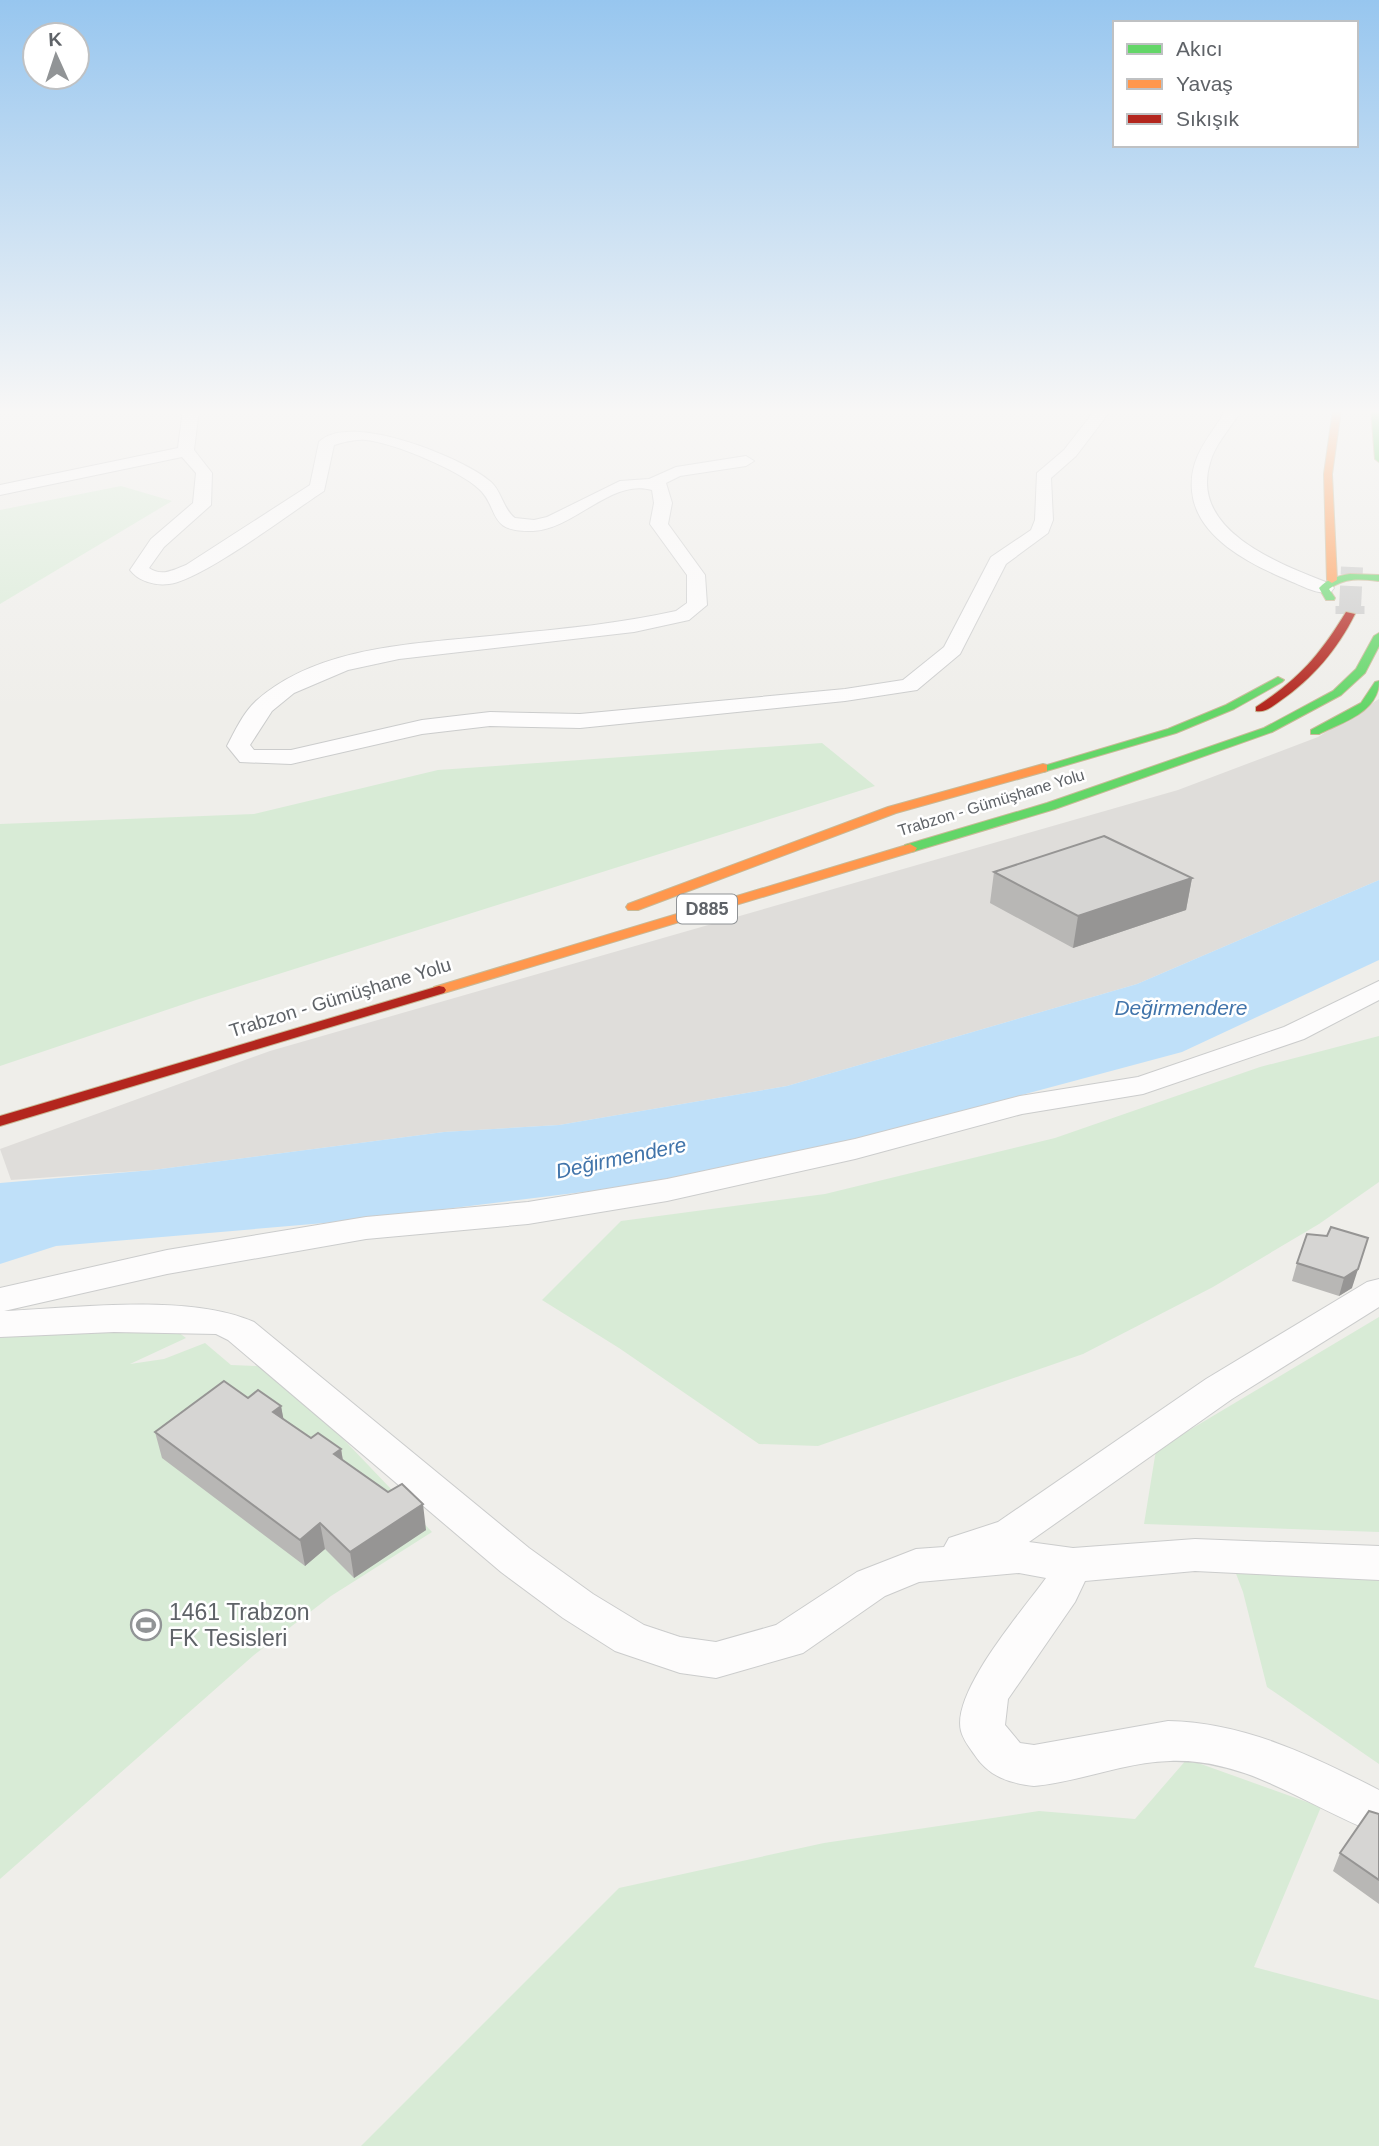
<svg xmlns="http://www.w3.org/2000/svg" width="1379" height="2146" viewBox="0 0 1379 2146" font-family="Helvetica,sans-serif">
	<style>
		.industrial { fill: #dfddda }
		.green { fill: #d8ebd6 }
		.water { fill: #bfe0f9 }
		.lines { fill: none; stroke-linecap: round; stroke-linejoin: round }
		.highway-tunnel-far1 { stroke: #cbcbca; stroke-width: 22; stroke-dasharray: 22 11; stroke-linecap: butt }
		.highway-tunnel { stroke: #cbcbca; stroke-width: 29; stroke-dasharray: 29 14; stroke-linecap: butt }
		.street-casing { stroke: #cbcccc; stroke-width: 2 }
		.fast-casing { stroke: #c8b996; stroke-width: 2 }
		.slow-casing { stroke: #c8b996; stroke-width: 2 }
		.jam-casing { stroke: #c8b996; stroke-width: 2 }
		.street { fill: #fdfcfc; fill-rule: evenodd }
		.fast { fill: #63d668; fill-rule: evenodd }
		.slow { fill: #ff974d; fill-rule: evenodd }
		.jam { fill: #b3261e; fill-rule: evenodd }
		.wall { fill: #b8b7b5 }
		.shaded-wall { fill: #969594 }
		.building { fill: #d6d5d3; stroke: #969594; stroke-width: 2 }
		.labels { text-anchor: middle; stroke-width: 5; stroke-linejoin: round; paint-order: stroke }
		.far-street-label { font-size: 16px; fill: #5f6368; stroke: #fff }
		.shield { fill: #fff; stroke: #8f9295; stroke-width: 2 }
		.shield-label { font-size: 18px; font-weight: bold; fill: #5f6368 }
		.street-label { font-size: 19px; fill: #5f6368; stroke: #fff }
		.water-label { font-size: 21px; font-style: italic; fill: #4174aa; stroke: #fff }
		.near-poi-label { font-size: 23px; fill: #5f6368; stroke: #fff; text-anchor: start }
	</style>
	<rect width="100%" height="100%" fill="#efeeea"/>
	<!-- industrial -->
	<path class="industrial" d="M1379,699V880L1137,984L787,1086L559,1125L444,1132L153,1170L11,1180L0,1149L270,1051L1178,790L1318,737Z"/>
	<!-- green -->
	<path class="green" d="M121,486L172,501L0,604V510Z
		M822,743L875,786L199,999L0,1066V824L254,814L438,770Z
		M1379,1036V1182L1319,1224L1213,1287L1083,1354L818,1446L759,1444L619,1348L542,1300L621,1221L825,1194L1055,1138L1260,1067Z
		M1379,1317V1532L1144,1524L1156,1450Z
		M170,1326L186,1338L130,1364L164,1359L205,1343L231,1365L257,1366L287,1380L432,1532L331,1596L254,1655L0,1879V1332Z
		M1235,1571L1379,1578V1764L1267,1687L1243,1592Z
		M1187,1759L1321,1807L1254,1967L1379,2000V2146H361L619,1888L824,1843L1039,1811L1135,1819Z"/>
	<!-- water -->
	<path class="water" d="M1379,880V960L1182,1052L728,1174L348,1221L56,1246L0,1264V1183L153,1170L444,1132L559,1125L787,1086L1137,984Z"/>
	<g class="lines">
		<!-- highway-tunnel-far1 -->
		<path class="highway-tunnel-far1" d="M1350,608L1352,567"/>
		<!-- highway-tunnel -->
		<path class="highway-tunnel" d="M1350,614V606"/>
		<!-- street casing -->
		<g class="street-casing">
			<path id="street" d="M183,410H199L194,450L212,473L211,505L164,547L149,568C162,577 173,570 186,565L310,485L319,442C349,411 464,458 491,482C502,492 503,509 515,518L534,520L547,517L620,481L649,479L676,467L746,456L754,461L746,466L680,476L666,483L672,503L668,524L705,575L707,605L689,620L634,632L399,659L348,670L294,693L272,711L250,745L254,750H291L422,720L490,712L580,714L845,689L903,680L944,647L991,557L1031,530L1035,520L1037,473L1064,450L1095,410H1111L1076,456L1051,478L1053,520L1048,533L1006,564L960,654L917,690L845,701L580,728L490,726L422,734L291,764L240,762L227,746C235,731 243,713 256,701C320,644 420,644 500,635C559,629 618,624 676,611L687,603V575L650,524L654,503L652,490C611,478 575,529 533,531C486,533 500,508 479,489C459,470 394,443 366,440C355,439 345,442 334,445L324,491C293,511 201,581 169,584C155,586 138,581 130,570L151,539L193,503L196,473L182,457L0,495V485L178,448Z
				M1221,410L1240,412C1230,429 1215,444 1210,463C1189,532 1283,565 1331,584L1334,588L1331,592C1317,595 1303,586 1290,581C1252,565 1196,538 1192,491C1189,458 1208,439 1224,413Z
				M1379,981V1000L1304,1039L1143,1094L1022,1114L855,1159L667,1201L528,1224L366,1239L167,1274L4,1311C76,1308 189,1293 254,1322L529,1548L593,1594L644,1625L680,1637L716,1642L776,1625L857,1572L916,1549L944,1547L949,1538L998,1522L1206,1379L1367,1282L1379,1279V1307L1232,1399L1029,1542L1073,1548L1195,1539L1379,1546V1580L1195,1571L1085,1581L1075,1602L1008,1699L1005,1725L1020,1743L1034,1745L1168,1721C1243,1722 1313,1756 1379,1790V1834C1310,1808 1248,1758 1170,1761C1124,1762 1080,1782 1034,1786C1008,1783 988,1776 974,1754C969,1747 963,1739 961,1731C951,1692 1023,1610 1046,1578L1019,1573L919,1582L885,1596L803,1653L716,1678L680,1673L615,1651L563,1618L501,1572L228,1340L216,1334L114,1332L0,1337V1288L167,1250L366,1217L528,1202L667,1179L855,1139L1020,1096L1138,1077L1284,1027Z"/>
		</g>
		<!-- fast casing -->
		<g class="fast-casing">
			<path id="fast" d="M1371,410H1379V462L1375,459Z
				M1350,574L1379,575V581C1361,579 1345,577 1329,589L1335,598L1334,600H1326L1319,588C1327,579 1338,576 1350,574Z
				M1379,633V646L1365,673L1341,695L1272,732L1055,809L915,851L910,852L903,848L905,845L1047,803L1264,728L1333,691L1356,669L1374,636Z
				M1278,677L1284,680L1282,682L1234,709L1176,733L1043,772L1037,768L1168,729L1226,705Z
				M1379,681C1379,712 1343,722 1319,734H1311V730L1361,703L1375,682Z"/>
		</g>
		<!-- slow casing -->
		<g class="slow-casing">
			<path id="slow" d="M1333,410H1341L1332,474L1337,580L1332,583L1327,580L1324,474Z
				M1043,764L1047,765V771L896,813L638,910H628L626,907L628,904L888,807Z
				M910,844L917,848L915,851L444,993H434L432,990L434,987Z"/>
		</g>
		<!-- jam casing -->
		<g class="jam-casing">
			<path id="jam" d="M1346,612L1355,614C1337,650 1313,678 1280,701C1273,706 1265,713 1256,711V707C1299,679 1320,655 1346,612Z
				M439,986L444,987L446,990L444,993L0,1126V1116Z"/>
		</g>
		<!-- street -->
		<use href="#street" class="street"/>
		<!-- fast -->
		<use href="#fast" class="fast"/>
		<!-- slow -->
		<use href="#slow" class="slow"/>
		<!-- jam -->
		<use href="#jam" class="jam"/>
	</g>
	<!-- wall -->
	<path class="wall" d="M994,872L1192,878L1186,910L1073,948L990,903Z
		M1327,1236L1352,1288L1339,1296L1292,1281L1297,1263Z
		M248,1398L281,1406L283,1419L311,1438L341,1449L343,1460L426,1530L354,1578L325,1549L305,1566L162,1458L155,1432Z
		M1379,1814V1904L1333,1871L1340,1853Z"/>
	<!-- shaded-wall -->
	<path class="shaded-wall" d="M1192,878L1186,910L1073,948L1078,916Z
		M1368,1238L1352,1288L1339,1296L1344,1278Z
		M281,1406L286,1432L273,1412Z
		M341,1449L345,1475L334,1454Z
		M423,1504L426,1530L354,1578L350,1552Z
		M320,1523L325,1549L305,1566L300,1540Z"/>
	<!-- building -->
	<path class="building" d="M1104,836L1192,878L1078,916L994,872Z
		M1331,1227L1368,1238L1358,1269L1344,1278L1297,1263L1307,1234L1327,1236Z
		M224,1381L248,1398L258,1390L281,1406L273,1412L311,1438L318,1433L341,1449L334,1454L388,1492L402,1484L423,1504L350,1552L320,1523L300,1540L155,1432Z
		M1369,1811L1379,1814V1880L1340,1853Z"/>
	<!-- sky -->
	<linearGradient id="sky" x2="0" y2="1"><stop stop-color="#97c6ef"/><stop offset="0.58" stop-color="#f8f7f6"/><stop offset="1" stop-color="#f8f7f6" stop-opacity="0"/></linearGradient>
	<rect width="1379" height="710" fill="url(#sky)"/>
	<!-- icons -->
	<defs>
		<g id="stadium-ring" transform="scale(1.575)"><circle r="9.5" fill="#fff" stroke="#919496" stroke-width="1.5"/><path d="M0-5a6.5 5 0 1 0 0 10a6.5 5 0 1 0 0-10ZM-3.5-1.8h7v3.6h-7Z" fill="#919496"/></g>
	</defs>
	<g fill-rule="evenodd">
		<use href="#stadium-ring" x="146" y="1625"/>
	</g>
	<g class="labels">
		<!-- far-street labels -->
		<g class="far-street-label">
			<text transform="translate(991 802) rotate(-17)" y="6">Trabzon - Gümüşhane Yolu</text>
		</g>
		<!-- shield labels -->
		<rect class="shield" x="677" y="894.5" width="60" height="29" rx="5"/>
		<g class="shield-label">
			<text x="707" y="915">D885</text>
		</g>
		<!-- street labels -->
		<g class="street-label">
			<text transform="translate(340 997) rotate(-17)" y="7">Trabzon - Gümüşhane Yolu</text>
		</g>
		<!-- water labels -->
		<g class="water-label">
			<text x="1181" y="1015">Değirmendere</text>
			<text transform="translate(621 1158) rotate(-12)" y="7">Değirmendere</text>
		</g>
		<!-- near-poi labels -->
		<g class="near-poi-label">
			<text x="169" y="1620">1461 Trabzon<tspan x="169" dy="26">FK Tesisleri</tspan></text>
		</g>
	</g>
	<!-- legend -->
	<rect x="1113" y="21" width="245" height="126" fill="#ffffff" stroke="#bfc1c3" stroke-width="2"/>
	<rect x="1127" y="44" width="35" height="10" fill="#63d668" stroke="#bfc1c3" stroke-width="2"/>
	<text x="1176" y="56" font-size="21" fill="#5f6368">Akıcı</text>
	<rect x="1127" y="79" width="35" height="10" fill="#ff974d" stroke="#bfc1c3" stroke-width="2"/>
	<text x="1176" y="91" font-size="21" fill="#5f6368">Yavaş</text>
	<rect x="1127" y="114" width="35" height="10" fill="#b3261e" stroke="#bfc1c3" stroke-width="2"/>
	<text x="1176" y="126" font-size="21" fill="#5f6368">Sıkışık</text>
	<!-- north arrow -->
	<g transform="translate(56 56) rotate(357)"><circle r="33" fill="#ffffff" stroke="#bfc1c3" stroke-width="2"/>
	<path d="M0-5L12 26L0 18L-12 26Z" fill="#919496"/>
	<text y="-10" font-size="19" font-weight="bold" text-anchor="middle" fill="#5f6368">K</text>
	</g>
</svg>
